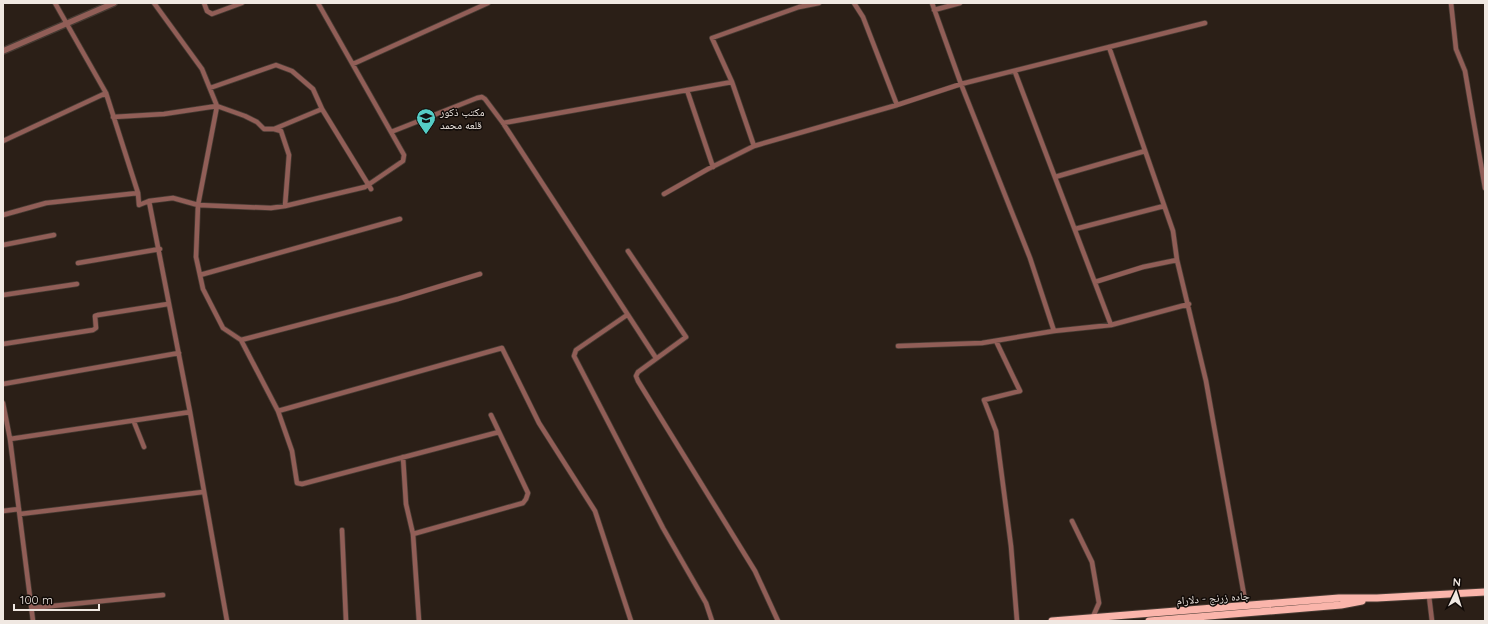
<svg xmlns="http://www.w3.org/2000/svg" width="1488" height="624" viewBox="0 0 1488 624" font-family="Quicksand,'Noto Naskh Arabic',sans-serif">
	<style>
		.lines { fill: none; stroke-linecap: round; stroke-linejoin: round }
		.minor-casing { stroke: #473b33; stroke-width: 6 }
		.tertiary-casing { stroke: #473b33; stroke-width: 8 }
		.trunk-casing { stroke: #473b33; stroke-width: 9 }
		.minor { stroke: #915e57; stroke-width: 4.5 }
		.tertiary { stroke: #915e57; stroke-width: 5.5 }
		.trunk { stroke: #fab5ab; stroke-width: 7 }
		.labels { text-anchor: middle; stroke-width: 3; stroke-linejoin: round; paint-order: stroke }
		.poi-label { font-size: 11px; fill: #f0e8e2; stroke: #100a07; text-anchor: start }
		.street-label { font-size: 11px; fill: #f0e8e2; stroke: #100a07 }
	</style>
	<rect width="100%" height="100%" fill="#2b1f17"/>
	<g class="lines">
		<!-- minor casing -->
		<g class="minor-casing">
			<path id="minor" d="M55,3L106,93L138,193
				M154,3L202,69L217,106L198,205L196,257L203,289L223,328L241,340L278,411L292,451L297,483L302,484L499,432
				M204,3L207,11L212,14L242,3
				M854,3L863,17L897,105
				M1451,3L1456,49L1465,71L1485,188
				M934,10L960,3
				M1109,47L1173,231L1177,260L1206,381L1246,606
				M353,64L488,3
				M1015,72L1111,325
				M210,88L276,65L292,71L313,89L322,109L371,189
				M687,90L713,167
				M113,117L164,114L217,106L245,116L257,122L264,129H274L281,131L289,155L285,206
				M503,123L732,82
				M274,129L322,109
				M391,132L477,98L482,97L485,99L503,123L656,358
				M3,141L106,93
				M754,146L732,82L712,38L799,7L819,3
				M1055,177L1145,151
				M664,194L708,169L754,146L897,105L961,84L1205,23
				M3,215L46,203L138,193L139,205L149,201
				M1075,229L1164,206
				M3,245L54,235
				M628,251L686,337L638,372L636,376L638,381L755,571L778,621
				M78,263L160,249
				M200,275L400,219
				M1095,282L1143,267L1177,260
				M3,295L77,284
				M627,315L576,350L574,356L663,528L706,603L712,621
				M1054,331L1111,325L1189,304
				M241,340L398,299L480,274
				M996,341L1020,391L984,400L996,431L1011,546L1017,621
				M3,344L93,330L96,328L95,316L98,315L168,304
				M898,346L982,343L1054,331L1030,258L961,84L932,3
				M3,384L179,353
				M3,403L10,439L33,621
				M278,411L502,348L539,423L595,511L631,621
				M134,422L144,447
				M10,439L190,412
				M403,457L406,504L413,534L419,621
				M3,511L19,509
				M20,514L203,492
				M1072,521L1092,562L1099,603L1092,619
				M342,530L346,621
				M413,534L523,503L526,499L528,493L491,415
				M1429,596L1432,621
				M32,608L163,595
				M227,621L190,412L149,201L173,198L198,205L271,208L285,206L365,187L403,161L404,155L318,3"/>
		</g>
		<!-- tertiary casing -->
		<g class="tertiary-casing">
			<path id="tertiary" d="M3,51L114,3"/>
		</g>
		<!-- trunk casing -->
		<g class="trunk-casing">
			<path id="trunk" d="M1052,621L1339,598H1377L1485,592
				M1149,621L1341,605L1362,601"/>
		</g>
		<!-- minor -->
		<use href="#minor" class="minor"/>
		<!-- tertiary -->
		<use href="#tertiary" class="tertiary"/>
		<!-- trunk -->
		<use href="#trunk" class="trunk"/>
	</g>
	<!-- icons -->
	<defs>
		<g id="school-pin" transform="scale(1)"><path d="M0 17L-7.5 6A9.5 9.5 0 1 1 7.5 6Z" fill="#55cdc6" stroke="#100a07"/><path d="M0-5L7-2L0 1L-7-2ZM-4 1L0 2.5L4 1V4Q0 6-4 4Z" fill="#111"/></g>
	</defs>
	<g fill-rule="evenodd">
		<use href="#school-pin" x="426" y="118"/>
	</g>
	<g class="labels">
		<!-- poi labels -->
		<g class="poi-label">
			<text x="440" y="116">مکتب ذکور<tspan x="440" dy="13">قلعه محمد</tspan></text>
		</g>
		<!-- street labels -->
		<g class="street-label">
			<text transform="translate(1213 598) rotate(-4)" y="4">جاده زرنج - دلارام</text>
		</g>
	</g>
	<!-- border -->
	<rect width="1488" height="624" fill="none" stroke="#f0e8e2" stroke-width="8"/>
	<!-- north arrow -->
	<g transform="translate(1456 592) rotate(4)" stroke="#100a07" stroke-width="3" paint-order="stroke">
	<path d="M0-3L7 15L0 10L-7 15Z" fill="#f0e8e2"/>
	<text y="-6" font-size="11" font-weight="bold" text-anchor="middle" fill="#f0e8e2">N</text>
	</g>
	<!-- scale -->
	<path d="M14 604v6h85v-6" fill="none" stroke="#f0e8e2" stroke-width="2"/>
	<text x="20" y="604" font-size="12" fill="#f0e8e2" stroke="#100a07" stroke-width="3" paint-order="stroke">100 m</text>
</svg>
